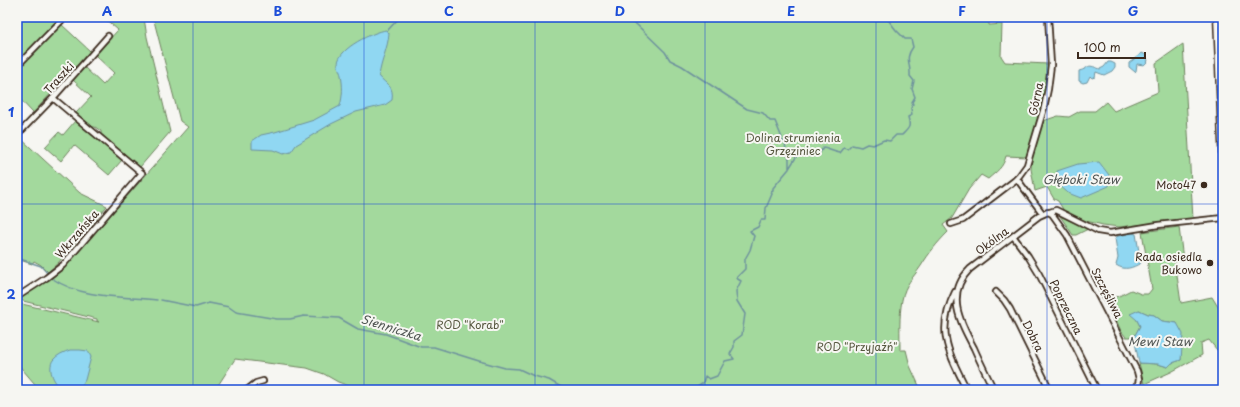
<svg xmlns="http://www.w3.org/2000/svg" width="1240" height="407" viewBox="0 0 1240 407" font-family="'Playpen Sans',sans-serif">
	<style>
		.green { fill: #a3d99d; stroke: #6f825e }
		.water { fill: #90d7f2; stroke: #6e929d }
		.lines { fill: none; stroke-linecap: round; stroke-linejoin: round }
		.stream { stroke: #6e929d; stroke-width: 1.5 }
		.minor-casing { stroke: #3b2a1e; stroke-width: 8 }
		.tertiary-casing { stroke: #3b2a1e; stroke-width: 9 }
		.minor { stroke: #f6f6f2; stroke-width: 4.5 }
		.tertiary { stroke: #f6f6f2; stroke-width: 6 }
		.grid { fill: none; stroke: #1d4ed8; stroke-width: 1; stroke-opacity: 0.55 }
		.poi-dot { fill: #3b2a1e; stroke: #f6f6f2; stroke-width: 1.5 }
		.labels { text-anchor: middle; stroke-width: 4; stroke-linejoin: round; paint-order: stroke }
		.street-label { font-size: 11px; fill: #3b2a1e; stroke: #f6f6f2 }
		.park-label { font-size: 11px; fill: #55563e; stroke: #f6f6f2 }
		.poi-label { font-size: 11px; fill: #3b2a1e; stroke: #f6f6f2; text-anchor: end }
		.water-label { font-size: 12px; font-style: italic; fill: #505553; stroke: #f6f6f2 }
		.neatline { fill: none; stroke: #1d4ed8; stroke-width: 1.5 }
		.grid-label { font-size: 13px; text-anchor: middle; font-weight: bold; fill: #1d4ed8 }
	</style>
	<rect width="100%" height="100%" fill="#f6f6f2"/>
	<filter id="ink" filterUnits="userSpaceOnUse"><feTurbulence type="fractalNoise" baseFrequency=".025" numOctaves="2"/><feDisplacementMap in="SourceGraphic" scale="8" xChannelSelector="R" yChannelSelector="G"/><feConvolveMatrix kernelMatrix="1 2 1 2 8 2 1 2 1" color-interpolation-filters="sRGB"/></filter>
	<g filter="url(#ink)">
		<!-- green -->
		<path class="green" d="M17,17H62L17,63Z
			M103,17L144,18L147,37L170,132L140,167L101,134V131L95,127H93L76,113L91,97L73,80L84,67L103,85L114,73L95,55L118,30Z
			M153,17H989V25L1002,24L1001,56L1005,62L1048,64C1046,97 1037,125 1027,157L1006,156C1003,168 997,171 988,179L981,175L969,189L952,218L943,225L948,232C937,243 929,253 921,266C913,278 905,284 902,300C899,316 900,334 900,350H906L910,366L921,390H353L349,386L338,382L324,374L307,368L235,359L215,390H40L17,363V308L22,304L99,322L97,321V319L23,301L18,297L49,277L88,238L102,225L188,127L180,121Z
			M61,24L90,51L33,113L17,96V69Z
			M1183,44L1193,219L1119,227L1103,225L1086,221L1064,211L1058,201L1054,199L1047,187L1035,191L1031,169L1032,158L1043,121L1058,116L1069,117L1080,111H1095L1106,102L1114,111L1158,92L1156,63Z
			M75,121L122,160L109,175L74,145L61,161L45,147L59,132L63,135Z
			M18,136L80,193L107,206L58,263L48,272L41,265L34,261L32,264L17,259V137Z
			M1060,216L1088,229L1076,235H1073Z
			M1179,227L1183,260L1175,262L1181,303L1212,297L1223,315V348L1217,350L1209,340L1201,343L1202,355L1171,372L1144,384L1139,363L1158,364L1168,367L1172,363L1181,360L1177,323L1162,321L1154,315L1148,314L1139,310L1137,320L1140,326L1134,337H1126L1121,331L1110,306L1111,298L1119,296L1131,290L1141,294H1148L1152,289L1142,232Z"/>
		<!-- water -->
		<path class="water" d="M386,30L389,33C388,48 381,61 379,76C387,86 394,85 392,100L385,105L356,112L331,124L296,145L291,152L283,154L273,150L252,149V141L261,135L275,132L314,120L340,106C343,95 343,86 341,75C340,71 337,66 338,63C339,48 373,32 386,30Z
			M1142,53L1146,55L1148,61L1144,65L1137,64L1136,71L1135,72L1129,67V63Z
			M1108,62H1111L1115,64V67L1112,71L1104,75L1096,72L1095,77L1092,78L1090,76L1087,82L1083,83L1079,81V71C1091,68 1085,63 1100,69L1104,67Z
			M1099,162L1109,175V186L1081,198L1068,193L1058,184L1057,171L1078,164Z
			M1132,233L1136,234L1141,263C1132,268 1125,271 1116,265L1118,258L1115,238L1118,236Z
			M1139,310L1148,314L1154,315L1162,321L1177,323L1183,334L1181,360L1172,363L1168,367L1158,364L1139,363L1134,337L1140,326L1137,320L1130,314Z
			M70,350H80L88,351L91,357L85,380L80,388C75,389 70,390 65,389C54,386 47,369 53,360C57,355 64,352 70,350Z"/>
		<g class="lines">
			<!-- stream -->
			<path class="stream" d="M615,17L636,24L665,52L670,60L682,66L747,109L763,113L770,121H775L782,138L781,140L785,142L786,150L789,159V169
				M387,31L400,17
				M17,258L41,266L48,274
				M53,279C83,299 122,296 157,300
				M161,300L196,307L209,303L229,307L236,312L277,319H290L304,316L339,318L358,329L386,334L421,347H434L479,361L505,368L519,369L534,376L549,380L566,390
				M697,390V387L703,383L705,376L709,379L717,376L725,361L734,359L730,354L734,347V341L742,335L745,314L737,301L736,291L741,281L736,278L745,269V259L750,250L754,236L750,231L758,227L761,220H765L766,208L772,194L771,191L773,190V188L788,170L800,151L809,150L819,154L823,148C829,149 833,152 840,153L844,148L848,149L852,145L861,147L867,144L873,145L884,140L890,141L896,135H902C909,128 911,127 908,117L912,115L911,108L913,104L912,102L915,97L912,89L914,81L910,76C911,63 904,59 913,47L911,39H905L896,30L886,17"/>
			<!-- minor casing -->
			<g class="minor-casing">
				<path id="minor" d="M17,66L65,17
					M17,125L22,130L53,98L108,36
					M1017,179L1043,214
					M1050,212L1056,210L1098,231L1110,233L1158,225L1223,218
					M951,224L963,220L1014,181L1019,176L1027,165L1044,108L1048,89L1051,65L1048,17
					M1013,236L1028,256L1039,274L1097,390
					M955,292C935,332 949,353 967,390
					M996,292L1004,300L1010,309L1050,390
					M17,297L46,278L63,265L142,173L53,98
					M247,390L256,383L263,381
					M994,390C987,376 980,362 974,348C960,322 945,294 970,269L1039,216L1048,212L1052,214L1067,235L1137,371L1139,379L1138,385L1131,390"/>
			</g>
			<!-- tertiary casing -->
			<g class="tertiary-casing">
				<path id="tertiary" d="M1217,17L1223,167"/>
			</g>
			<!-- minor -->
			<use href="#minor" class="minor"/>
			<!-- tertiary -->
			<use href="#tertiary" class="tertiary"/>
		</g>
	</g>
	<!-- grid -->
	<path class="grid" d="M193,17V390M364,17V390M535,17V390M705,17V390M876,17V390M1047,17V390M17,204H1223"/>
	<!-- markers -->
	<g class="poi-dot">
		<circle cx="1204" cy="185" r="4"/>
		<circle cx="1210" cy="263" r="4"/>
	</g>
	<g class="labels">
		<!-- street labels -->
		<g class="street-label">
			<text transform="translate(59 78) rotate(-48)" y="4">Traszki</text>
			<text transform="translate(1036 99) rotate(-78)" y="4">Górna</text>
			<text transform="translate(77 234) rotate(-49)" y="4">Wkrzańska</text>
			<text transform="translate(992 241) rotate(-37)" y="4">Okólna</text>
			<text transform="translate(1107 293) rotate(63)" y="4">Szczęśliwa</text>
			<text transform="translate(1066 307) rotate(64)" y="4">Poprzeczna</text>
			<text transform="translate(1033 336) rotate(64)" y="4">Dobra</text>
		</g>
		<!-- park labels -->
		<g class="park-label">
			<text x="793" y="142">Dolina strumienia<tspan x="793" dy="13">Grzęziniec</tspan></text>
			<text x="470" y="329">ROD "Korab"</text>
			<text x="857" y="351">ROD "Przyjaźń"</text>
		</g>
		<!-- poi labels -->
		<g class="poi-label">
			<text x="1196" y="189">Moto47</text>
			<text x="1202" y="261">Rada osiedla<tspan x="1202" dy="13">Bukowo</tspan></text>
		</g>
		<!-- water labels -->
		<g class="water-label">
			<text x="1081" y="184">Głęboki Staw</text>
			<text transform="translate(391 328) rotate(17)" y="4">Sienniczka</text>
			<text x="1160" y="346">Mewi Staw</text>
		</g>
	</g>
	<!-- margin -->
	<rect width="1240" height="407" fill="none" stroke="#f6f6f2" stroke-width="44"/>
	<!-- scale -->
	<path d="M1078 52v6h67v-6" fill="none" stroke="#3b2a1e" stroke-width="2"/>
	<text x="1084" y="52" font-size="12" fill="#3b2a1e" stroke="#f6f6f2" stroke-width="3" paint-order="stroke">100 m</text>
	<rect x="22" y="22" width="1196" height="363" class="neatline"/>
	<g class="grid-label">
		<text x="107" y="16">A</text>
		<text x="278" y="16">B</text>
		<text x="449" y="16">C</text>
		<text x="620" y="16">D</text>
		<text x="791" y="16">E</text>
		<text x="962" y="16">F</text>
		<text x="1133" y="16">G</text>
		<text x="11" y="117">1</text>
		<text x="11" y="299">2</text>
	</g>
</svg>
